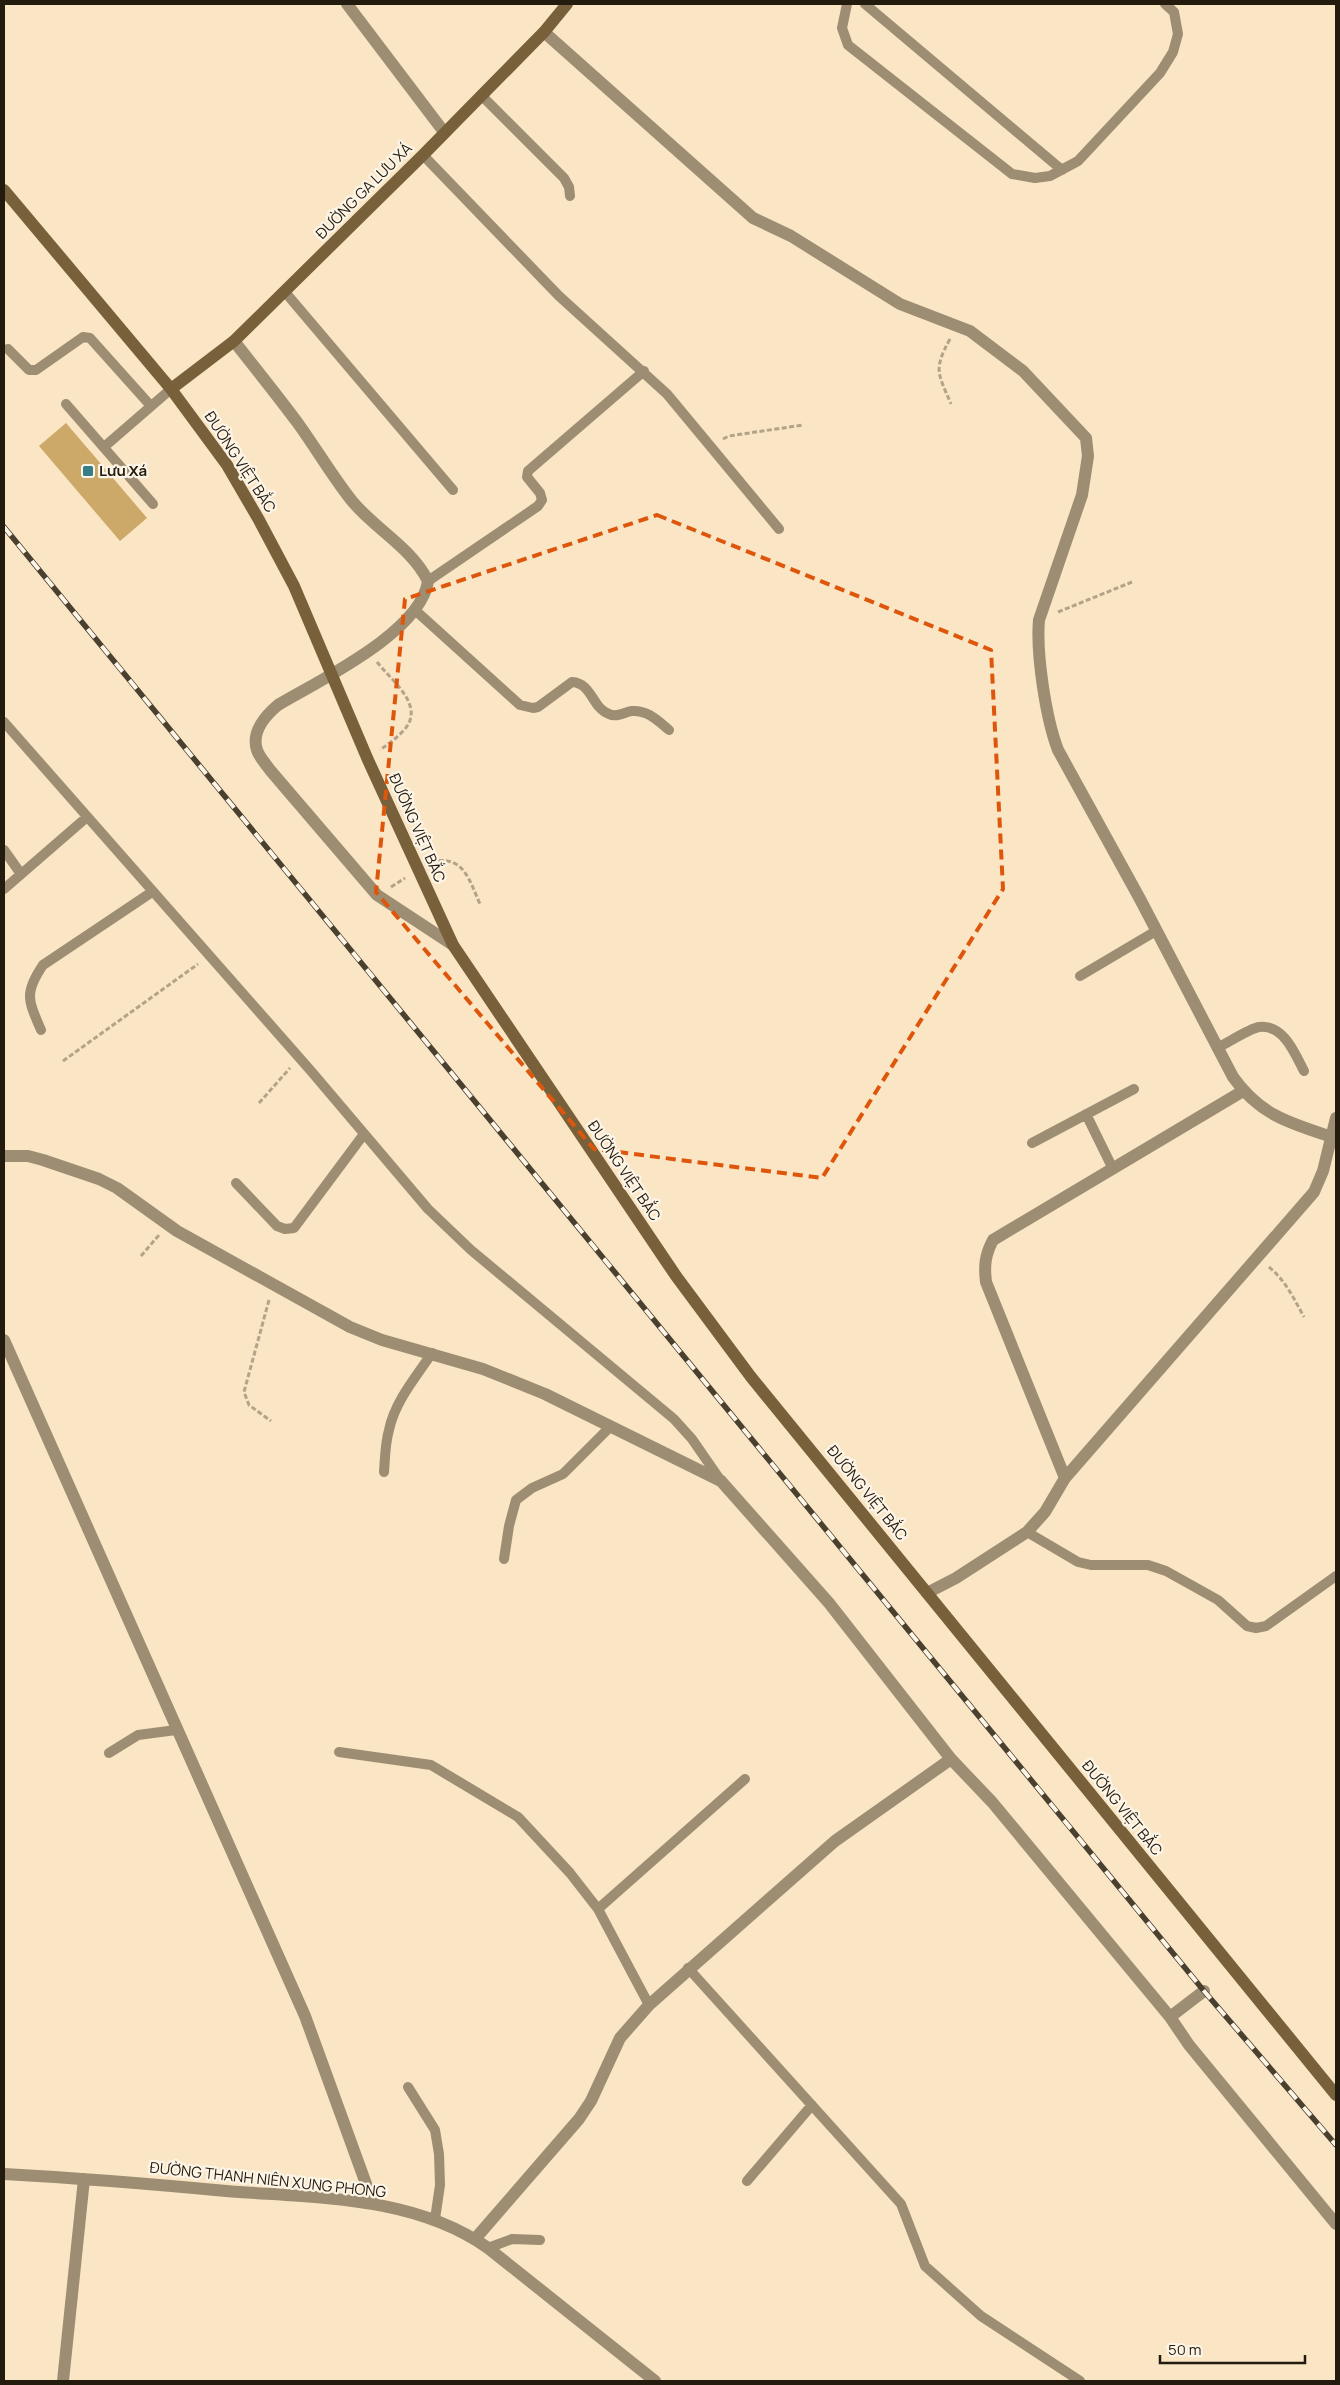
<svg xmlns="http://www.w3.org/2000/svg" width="1340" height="2385" viewBox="0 0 1340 2385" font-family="Manrope,sans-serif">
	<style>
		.building { fill: #cca869 }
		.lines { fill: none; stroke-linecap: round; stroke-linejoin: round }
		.path { stroke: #b3a388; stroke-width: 3; stroke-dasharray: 5 2.5; stroke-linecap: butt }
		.lane { stroke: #9d8d73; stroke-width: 10 }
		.street { stroke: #9d8d73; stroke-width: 12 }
		.secondary { stroke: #78613a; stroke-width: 12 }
		.rail-casing { stroke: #4a402f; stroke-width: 5.5 }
		.rail { stroke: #fdf5e7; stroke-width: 4; stroke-dasharray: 11; stroke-linecap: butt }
		.marked { fill: none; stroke: #de560c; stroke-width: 4; stroke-dasharray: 10 6; stroke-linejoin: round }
		.poi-dot { fill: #367d87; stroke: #fdf5e7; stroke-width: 2 }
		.labels { text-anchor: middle; stroke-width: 4.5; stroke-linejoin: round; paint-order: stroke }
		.street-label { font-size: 15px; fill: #221b0e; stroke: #fdf5e7 }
		.poi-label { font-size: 15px; font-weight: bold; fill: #221b0e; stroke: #fdf5e7; text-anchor: start }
	</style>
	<rect width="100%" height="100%" fill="#fae5c4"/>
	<!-- building -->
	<path class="building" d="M66,423L147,518L120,541L39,446Z"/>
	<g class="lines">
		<!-- path -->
		<path class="path" d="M950,339C933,370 938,373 951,404
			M723,439L729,436L803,425
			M1058,612L1132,582
			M377,662C392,681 426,706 404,730C397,738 388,744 380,750
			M431,862C464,854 469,880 480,904
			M391,887L405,878
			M63,1061L198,964
			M259,1103L290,1068
			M141,1256L159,1235
			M1269,1267C1286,1281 1294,1299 1304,1317
			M269,1300L244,1392L249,1405L271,1421"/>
		<!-- lane -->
		<path class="lane" d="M847,4L842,28L848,45L1012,174L1035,178L1050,176L1078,161L1160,73L1173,52L1178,34L1174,12L1165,4
			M865,4L1062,170
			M481,95L564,178L569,187L570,196
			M423,155L559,296L667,394L779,529
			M285,292L453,490
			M8,349L29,370H36L83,337L90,338L150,405
			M66,404L153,504
			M104,447L171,389
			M428,581L538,506L542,500L540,493L527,477L528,471L644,371
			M415,610L520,705L533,708L538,707L572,682C592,683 592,708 609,714C617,718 624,712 632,711C648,710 658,721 669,730
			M4,722L311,1071L428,1209L471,1250L674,1419L692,1439L721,1481
			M4,850L21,874
			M4,889L87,817
			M1080,976L1156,931
			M41,1030C28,1000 24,993 43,965L152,892
			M1217,1048C1228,1043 1248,1029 1259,1027C1284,1024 1295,1054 1304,1071
			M1086,1114L1113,1169
			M1032,1143L1134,1089
			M236,1183L277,1226L285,1229L294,1228L364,1134
			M384,1472C385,1459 385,1444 389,1430C395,1401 416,1377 432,1353
			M1027,1532L1078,1562L1091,1565H1148L1166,1571L1218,1600L1247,1626L1256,1628L1266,1626L1336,1576
			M504,1559L509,1526L516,1500L532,1488L563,1474L611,1426
			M339,1752L431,1765L518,1817L570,1873L598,1909L649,2005
			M109,1753L138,1735L176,1730
			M598,1909L745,1779
			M688,1968L901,2204L925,2266L981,2316L1080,2381
			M408,2087L435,2130L439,2154L440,2185L435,2219
			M747,2181L812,2105
			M488,2248L512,2239L540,2240"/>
		<!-- street -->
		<path class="street" d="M347,4L444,132
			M544,32L753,218L791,236L900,304L970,331L1023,371L1086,438L1088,456L1082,495L1039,620C1036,654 1046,719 1058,750L1140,899L1233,1077C1260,1115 1289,1123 1332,1137
			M234,341C255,368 277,395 297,422C316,448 332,476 352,501C375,529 412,548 428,581C421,632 320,680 278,705C266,715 251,732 257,750C259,757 266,764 270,770L377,895L453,945
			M4,1156H28L43,1160L99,1179L117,1188L177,1231L350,1327L382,1340L483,1369L545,1394L721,1481L829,1603L951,1759L992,1802L1170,2017L1189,2045L1336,2224
			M4,1340L305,2016L373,2203
			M1065,1478L986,1282C984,1266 985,1255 993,1240L1243,1091
			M927,1593L956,1578L1027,1532L1045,1512L1065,1478L1314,1192L1323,1171L1336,1118
			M1170,2017L1204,1991
			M4,2174C78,2178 152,2184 226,2191C314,2198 413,2195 488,2248L655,2381
			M475,2239L579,2119L591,2101L620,2038L649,2005L835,1841L951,1759
			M63,2381L84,2179"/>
		<!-- secondary -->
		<path class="secondary" d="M4,190L171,389L227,465L259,520L294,586L368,760L453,945L676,1276L751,1377L1336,2095
			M171,389L234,341L423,155L544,32L567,4"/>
		<!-- rail casing -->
		<g class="rail-casing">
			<path id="rail" d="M4,527L1204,1991L1336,2145"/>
		</g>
		<!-- rail -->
		<use href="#rail" class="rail"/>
	</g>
	<!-- marked area -->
	<path class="marked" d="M657,515L991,650L1003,889L822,1178L594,1149L376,892L405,599Z"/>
	<!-- markers -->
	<rect class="poi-dot" x="82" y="465" width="12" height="12" rx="2.5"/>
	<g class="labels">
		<!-- street labels -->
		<g class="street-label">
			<text transform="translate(364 191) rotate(-45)" y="5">ĐƯỜNG GA LƯU XÁ</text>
			<text transform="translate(240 462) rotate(57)" y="5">ĐƯỜNG VIỆT BẮC</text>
			<text transform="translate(417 828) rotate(66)" y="5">ĐƯỜNG VIỆT BẮC</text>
			<text transform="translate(624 1171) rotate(56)" y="5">ĐƯỜNG VIỆT BẮC</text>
			<text transform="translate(867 1493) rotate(51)" y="5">ĐƯỜNG VIỆT BẮC</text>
			<text transform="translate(1122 1808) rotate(51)" y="5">ĐƯỜNG VIỆT BẮC</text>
			<text transform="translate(268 2180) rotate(6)" y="5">ĐƯỜNG THANH NIÊN XUNG PHONG</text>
		</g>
		<!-- poi labels -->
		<g class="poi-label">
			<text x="99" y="476">Lưu Xá</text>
		</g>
	</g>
	<!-- border -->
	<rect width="1340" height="2385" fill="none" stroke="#221b0e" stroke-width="10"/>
	<!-- scale -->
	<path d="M1160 2355v8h145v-8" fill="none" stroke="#221b0e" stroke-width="2.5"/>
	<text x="1168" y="2355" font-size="15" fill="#221b0e" stroke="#fdf5e7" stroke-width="4" paint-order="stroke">50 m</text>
</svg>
